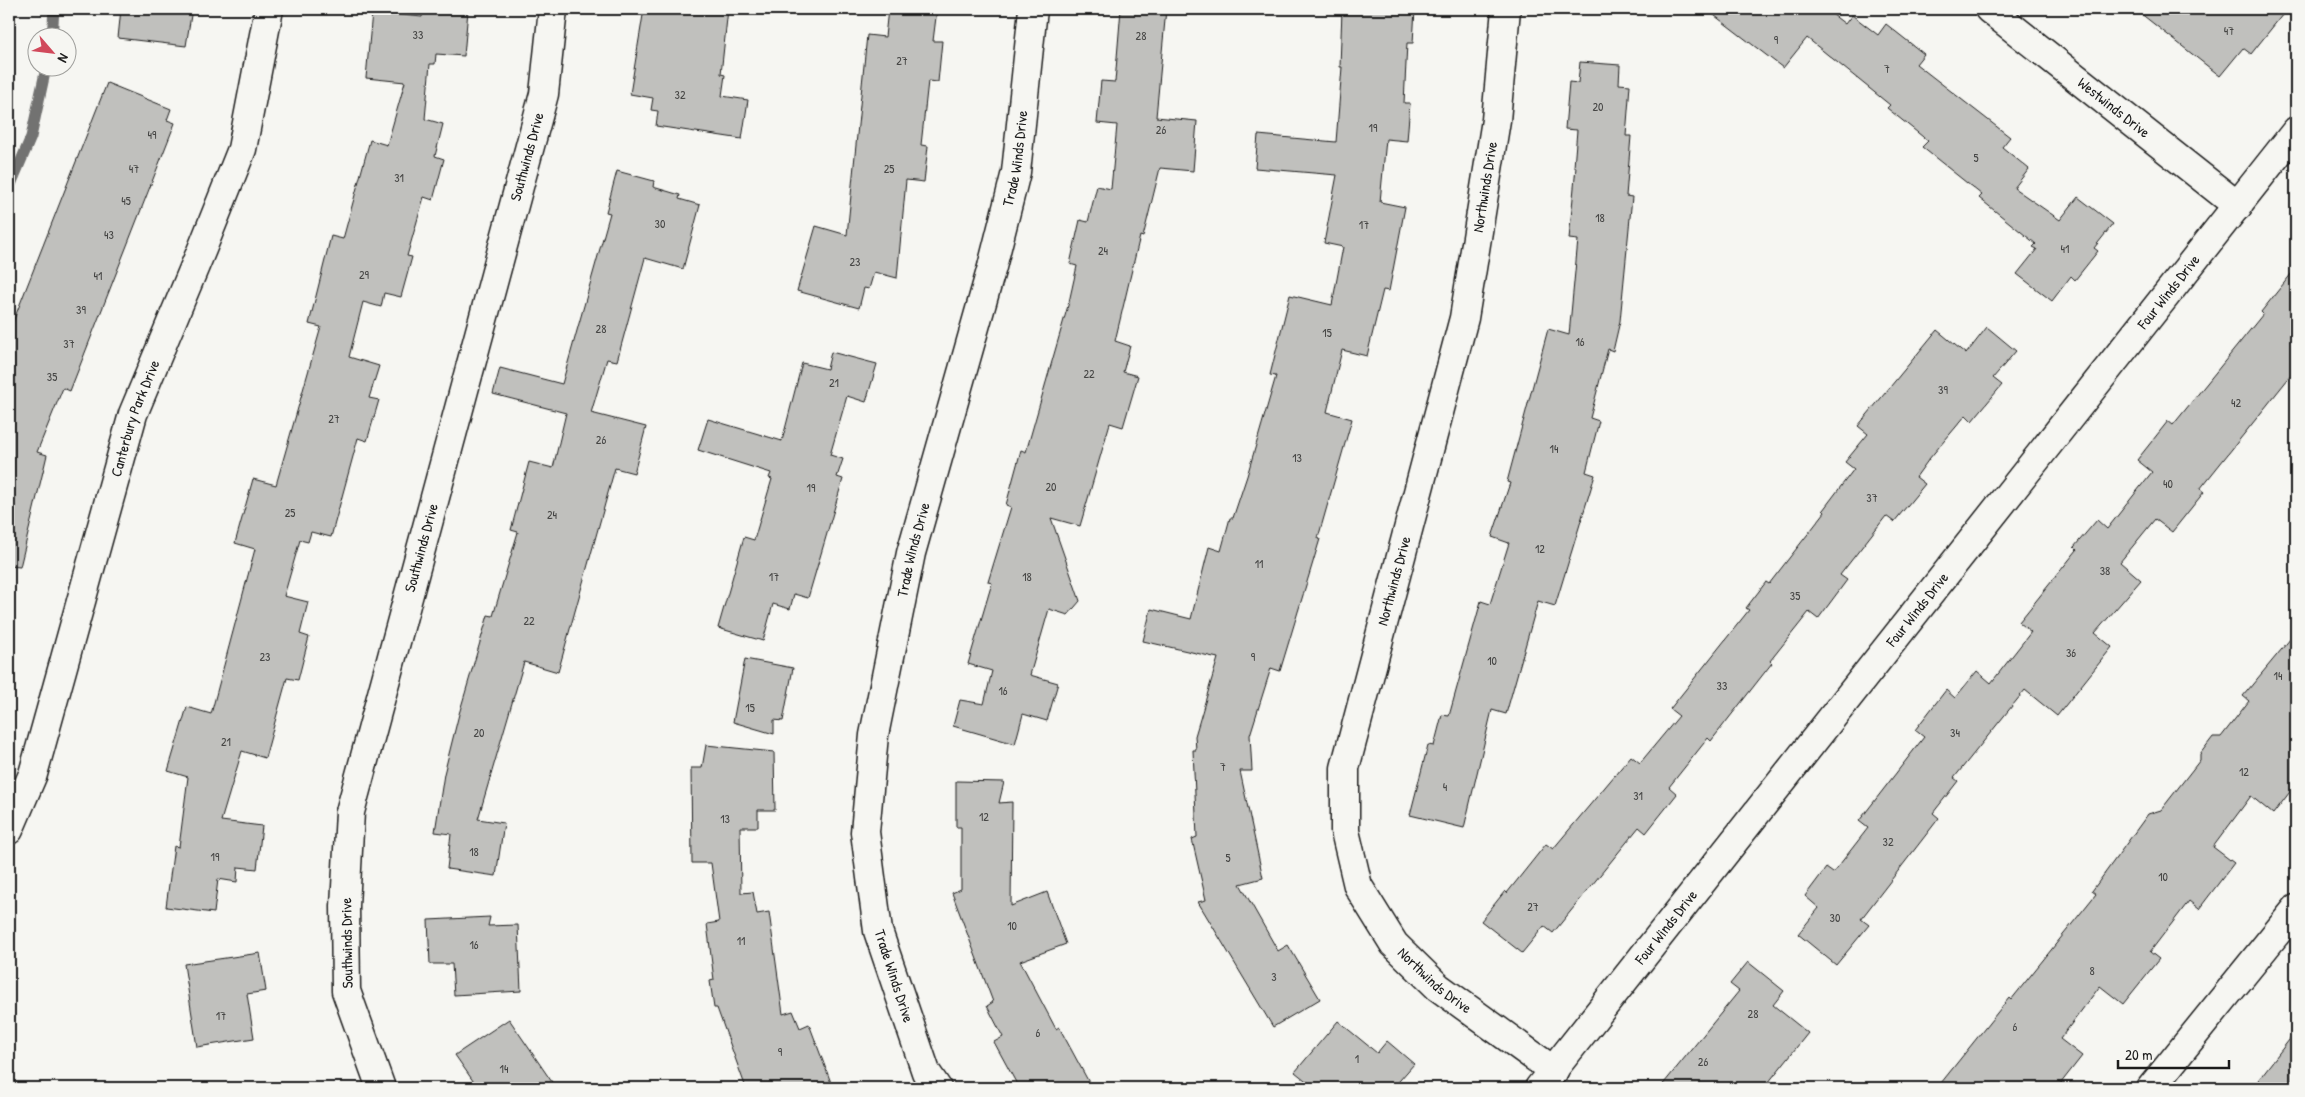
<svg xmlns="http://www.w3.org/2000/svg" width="2305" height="1097" viewBox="0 0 2305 1097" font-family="'Patrick Hand',sans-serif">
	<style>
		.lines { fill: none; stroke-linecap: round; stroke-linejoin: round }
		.stream { stroke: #727271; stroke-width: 11 }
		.building { fill: #c0c0bd; stroke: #1c1c1c }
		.street-casing { stroke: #1c1c1c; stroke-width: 31 }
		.street { stroke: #f6f6f2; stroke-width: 28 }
		.labels { text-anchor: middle; stroke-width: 5; stroke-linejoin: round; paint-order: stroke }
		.number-label { font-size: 12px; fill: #454544 }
		.street-label { font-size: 15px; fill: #1c1c1c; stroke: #f6f6f2 }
	</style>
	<rect width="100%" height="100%" fill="#f6f6f2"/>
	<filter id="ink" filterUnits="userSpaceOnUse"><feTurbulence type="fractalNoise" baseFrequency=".02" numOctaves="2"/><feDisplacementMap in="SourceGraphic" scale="10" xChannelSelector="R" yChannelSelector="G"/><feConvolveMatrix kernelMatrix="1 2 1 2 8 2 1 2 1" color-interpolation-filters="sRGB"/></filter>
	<g filter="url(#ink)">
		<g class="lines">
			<!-- stream -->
			<path class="stream" d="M52,38L54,9
				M9,189L31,137L46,68"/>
		</g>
		<!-- building -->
		<path class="building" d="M121,9H192L186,46L118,38Z
			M423,9L468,10L464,56L436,54L435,64H430L425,119L443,124L435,156L444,159L433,200L424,197L407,256L412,257L401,297L384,293L381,307L363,302L349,357L379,366L369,398L379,400L367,441L358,438L331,537L311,532L308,542L300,540L284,596L308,602L300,634L309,637L298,680L287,678L265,758L242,751L221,821L262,826L257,869L238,867L237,882L218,879L214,913L166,907L174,846L179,847L188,777L168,771L187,707L211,714L255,549L235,543L253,479L276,485L321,327L309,324L331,236L343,239L370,140L387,145L405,82L366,78L372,12L422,17Z
			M644,9H728L721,74L725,75L722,96L748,100L742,139L656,126L658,111L651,110L653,98L630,94Z
			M888,9H937L933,41H942L938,82L928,81L921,145L928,146L924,182L906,180L897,278L874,272L869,289L864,288L859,308L797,291L816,226L847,235L867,35L885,37Z
			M1121,9H1166L1156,117L1197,121L1193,171L1160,168L1143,237L1140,236L1115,341L1130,346L1123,372L1138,376L1123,427L1110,423L1080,526L1051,518L1080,601L1068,615L1049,609L1030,675L1058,683L1047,721L1023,714L1015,744L953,726L960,700L984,704L992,671L968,664L992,583L988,582L1011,507L1006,505L1021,450L1026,452L1069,302L1077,266L1070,264L1080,220L1088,222L1097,186L1111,189L1117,125L1097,123L1101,81L1115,82Z
			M1342,9H1415L1413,43H1407L1404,103H1410L1407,141L1386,139L1380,202L1405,207L1389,291L1383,290L1367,356L1342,350L1327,412L1352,419L1318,538L1320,539L1280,671L1271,668L1250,735L1252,771H1240L1263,878L1240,884L1278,951L1288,945L1320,999L1273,1027L1198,902L1206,900L1192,839L1197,837L1193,750H1196L1195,736L1218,658L1143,641L1151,609L1191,619L1209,547L1221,551L1230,518H1233L1247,476L1276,376L1270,375L1290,295L1332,305L1343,247L1324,243L1337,175L1255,168L1258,135L1336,142L1342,67H1340Z
			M1706,9H1829L1828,11L1845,24L1852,15L1878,35L1886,24L1924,54L1916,64L2010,137L2002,147L2029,169L2014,188L2060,220L2078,197L2113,224L2094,248L2098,251L2075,280L2071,276L2052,301L2017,274L2037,249L2033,247L2036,244L1979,198L1982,195L1922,147L1928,141L1887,108L1890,105L1807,38L1783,68Z
			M2135,9H2287L2251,54L2243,48L2220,76Z
			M1580,62L1620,65L1619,84L1630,85L1626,136H1631L1626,196L1632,197L1620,321L1613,351L1608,349L1590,418L1599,421L1586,472L1595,475L1555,606L1538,601L1506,714L1492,710L1464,828L1410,815L1428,745L1434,746L1442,715L1449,716L1481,601L1490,604L1509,543L1492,537L1510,483L1507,482L1548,329L1569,335L1578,240L1569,239L1576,167H1574L1577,130L1565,129L1569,82L1578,83Z
			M107,83L171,109L167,120L175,123L70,391L63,388L37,452L47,455L20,567L9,566V332Z
			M617,171L654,181L653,187L680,195L679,199L700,205L683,269L645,258L617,361L607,359L591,413L646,427L634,473L615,468L558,672L524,662L478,819L504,823L496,876L447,869L451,834L435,832L444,774L459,714L488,615L493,616L518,532L511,530L529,462L553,468L566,413L493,394L500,368L562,384L610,213L606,212Z
			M2296,268V369L2200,489L2204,492L2172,532L2155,519L2120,562L2141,580L2095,633L2112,647L2057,716L2025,690L1954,778L1958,781L1933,813L1939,818L1861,919L1869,925L1836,965L1798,934L1819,908L1805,896L1826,868L1833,873L1868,828L1859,821L1924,737L1915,730L1946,690L1955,698L1977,671L1991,683L2031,632L2019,622L2077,550L2074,547L2097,520L2107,529L2152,472L2137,460L2168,421L2173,425L2263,314L2261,312Z
			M1987,327L2016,351L1993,378L2002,385L1972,421L1966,415L1929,459L1916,477L1925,484L1894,522L1886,516L1840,575L1847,580L1818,619L1809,612L1770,661L1772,663L1711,741L1708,738L1669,787L1677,794L1646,833L1639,827L1553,933L1544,926L1522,953L1481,921L1505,891L1507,893L1546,844L1553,849L1631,756L1640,763L1679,716L1670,709L1749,610L1746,608L1766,582L1769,584L1825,512L1823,510L1854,469L1845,462L1868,434L1858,426L1937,330L1966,354Z
			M831,352L877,364L866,402L847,396L830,455L843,459L837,477L843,479L808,598L794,594L790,609L773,604L763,641L718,628L744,537L754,540L772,479L769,478L771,473L698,450L708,419L782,441L802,363L827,369Z
			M2296,632V784L2273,814L2251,796L2213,847L2234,863L2199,909L2189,901L2150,952L2159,959L2123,1004L2100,986L2060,1039L2082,1056L2057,1088H1937L2009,998L2011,1000L2096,894L2092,891L2148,814L2161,810L2200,760V754L2213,737H2221L2249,701L2243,696Z
			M745,659L793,668L783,721L774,720V734L733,722Z
			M706,745L774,752L775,810H758V827H740L741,893L753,892L757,914L769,912L783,1014L793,1011L800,1028L809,1024L833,1088H746L717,1008H714L710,981L714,980L707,924L719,922L711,863H692L691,768H702Z
			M956,781L1004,782L999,803L1012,802L1011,906L1047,892L1066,944L1020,961L1056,1029L1059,1027L1092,1088H1019L994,1042L1003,1037L987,1006L993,1002L952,893L961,889V827H956Z
			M490,917L488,926L518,925L521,991L454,995L452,964H430L428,920Z
			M260,953L266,991L247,994L254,1038L197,1047L184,964Z
			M1748,962L1784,991L1773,1005L1808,1033L1764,1088H1660L1739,991L1730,984Z
			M509,1019L556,1088H478L455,1055Z
			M1338,1021L1377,1053L1387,1041L1414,1064L1393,1088H1315L1295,1072Z
			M2296,1031V1088H2252Z"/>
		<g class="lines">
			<!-- street casing -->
			<g class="street-casing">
				<g id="street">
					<path id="s1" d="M1506,9L1496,120L1464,318L1345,768V831L1358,886L1394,944L1438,987L1554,1071"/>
					<path id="s2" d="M1989,9L2238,206"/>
					<path id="s3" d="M9,830L33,774L133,414L202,249L242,149L269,9"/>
					<path id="s4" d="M381,1088L346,991L345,906L350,812L544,94L553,9"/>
					<path id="s5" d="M937,1088L926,1072L878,931L865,832L874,735L911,553L992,267L1016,172L1033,9"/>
					<path id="s6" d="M1539,1088L2296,131"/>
					<path d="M2151,1088L2296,909"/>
				</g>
			</g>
			<!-- street -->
			<use href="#street" class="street"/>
		</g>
	</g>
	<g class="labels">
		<!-- number labels -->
		<g class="number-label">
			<text x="2229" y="35">47</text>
			<text x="418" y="39">33</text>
			<text x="1141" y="40">28</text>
			<text x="1776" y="44">9</text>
			<text x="902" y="65">27</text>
			<text x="1887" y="73">7</text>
			<text x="680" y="99">32</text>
			<text x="1598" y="111">20</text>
			<text x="1373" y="132">19</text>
			<text x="1161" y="134">26</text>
			<text x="152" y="139">49</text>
			<text x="1976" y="162">5</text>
			<text x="134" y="173">47</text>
			<text x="889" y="173">25</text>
			<text x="399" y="182">31</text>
			<text x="126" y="205">45</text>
			<text x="1600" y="222">18</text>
			<text x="660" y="228">30</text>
			<text x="1364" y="229">17</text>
			<text x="109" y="239">43</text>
			<text x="2065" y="253">41</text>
			<text x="1103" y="255">24</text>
			<text x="855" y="266">23</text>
			<text x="364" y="279">29</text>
			<text x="98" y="280">41</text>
			<text x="81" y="314">39</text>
			<text x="601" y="333">28</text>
			<text x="1327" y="337">15</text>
			<text x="1580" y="346">16</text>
			<text x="69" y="348">37</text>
			<text x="1089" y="378">22</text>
			<text x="52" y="381">35</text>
			<text x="834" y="387">21</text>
			<text x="1943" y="394">39</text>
			<text x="2236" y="407">42</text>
			<text x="334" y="423">27</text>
			<text x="601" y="444">26</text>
			<text x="1554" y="453">14</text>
			<text x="1297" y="462">13</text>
			<text x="2168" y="488">40</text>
			<text x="1051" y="491">20</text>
			<text x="811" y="492">19</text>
			<text x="1872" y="502">37</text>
			<text x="290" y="517">25</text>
			<text x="552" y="519">24</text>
			<text x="1540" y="553">12</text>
			<text x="1259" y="568">11</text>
			<text x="2105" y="575">38</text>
			<text x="774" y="581">17</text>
			<text x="1027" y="581">18</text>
			<text x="1795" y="600">35</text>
			<text x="529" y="625">22</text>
			<text x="2071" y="657">36</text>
			<text x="265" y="661">23</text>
			<text x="1253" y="661">9</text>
			<text x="1492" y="665">10</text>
			<text x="2278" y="680">14</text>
			<text x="1722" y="690">33</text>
			<text x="1003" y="695">16</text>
			<text x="750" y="712">15</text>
			<text x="479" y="737">20</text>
			<text x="1955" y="737">34</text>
			<text x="226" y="746">21</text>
			<text x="1223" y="771">7</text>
			<text x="2244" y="776">12</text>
			<text x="1445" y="791">4</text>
			<text x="1638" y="800">31</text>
			<text x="984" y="821">12</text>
			<text x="725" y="823">13</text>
			<text x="1888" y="846">32</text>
			<text x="474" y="856">18</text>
			<text x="215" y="861">19</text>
			<text x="1228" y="862">5</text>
			<text x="2163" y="881">10</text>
			<text x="1533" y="911">27</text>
			<text x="1835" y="922">30</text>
			<text x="1012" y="930">10</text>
			<text x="741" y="945">11</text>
			<text x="474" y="949">16</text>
			<text x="2092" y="975">8</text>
			<text x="1274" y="981">3</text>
			<text x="1753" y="1018">28</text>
			<text x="221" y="1020">17</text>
			<text x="2015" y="1031">6</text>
			<text x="1038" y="1037">6</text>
			<text x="780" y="1056">9</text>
			<text x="1357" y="1063">1</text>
			<text x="1703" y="1066">26</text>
			<text x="504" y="1073">14</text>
		</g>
		<!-- street labels -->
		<g class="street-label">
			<text dy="5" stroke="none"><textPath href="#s2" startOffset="159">Westwinds Drive</textPath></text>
			<text dy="5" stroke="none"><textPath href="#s4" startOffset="961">Southwinds Drive</textPath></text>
			<text dy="5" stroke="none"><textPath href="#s5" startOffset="960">Trade Winds Drive</textPath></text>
			<text transform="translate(1485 187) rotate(-81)" y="5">Northwinds Drive</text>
			<text dy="5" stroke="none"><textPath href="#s6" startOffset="1015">Four Winds Drive</textPath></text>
			<text dy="5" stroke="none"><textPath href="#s3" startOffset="431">Canterbury Park Drive</textPath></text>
			<text dy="5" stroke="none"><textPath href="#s4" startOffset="556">Southwinds Drive</textPath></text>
			<text dy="5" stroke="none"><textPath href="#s5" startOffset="555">Trade Winds Drive</textPath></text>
			<text transform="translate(1394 581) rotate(-75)" y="5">Northwinds Drive</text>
			<text dy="5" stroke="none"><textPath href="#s6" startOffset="610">Four Winds Drive</textPath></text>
			<text dy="5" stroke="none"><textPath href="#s6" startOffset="205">Four Winds Drive</textPath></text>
			<text transform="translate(347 943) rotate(-91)" y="5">Southwinds Drive</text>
			<text transform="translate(894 976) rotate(72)" y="5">Trade Winds Drive</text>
			<text dy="5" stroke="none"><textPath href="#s1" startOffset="1020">Northwinds Drive</textPath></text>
		</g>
	</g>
	<!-- margin -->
	<rect width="2305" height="1097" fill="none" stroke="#f6f6f2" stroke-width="30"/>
	<rect x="15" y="15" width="2275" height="1067" fill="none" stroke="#1c1c1c" stroke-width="2" filter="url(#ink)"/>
	<!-- north arrow -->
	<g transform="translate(52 52) rotate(118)"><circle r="24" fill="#f6f6f2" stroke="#9f9f9c"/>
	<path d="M0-4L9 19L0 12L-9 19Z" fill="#d1495b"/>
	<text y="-8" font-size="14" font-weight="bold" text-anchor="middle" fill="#1c1c1c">N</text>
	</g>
	<!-- scale -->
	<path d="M2118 1060v8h111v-8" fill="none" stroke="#1c1c1c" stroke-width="2.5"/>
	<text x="2125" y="1060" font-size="15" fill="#1c1c1c" stroke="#f6f6f2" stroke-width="4" paint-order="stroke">20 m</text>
</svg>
